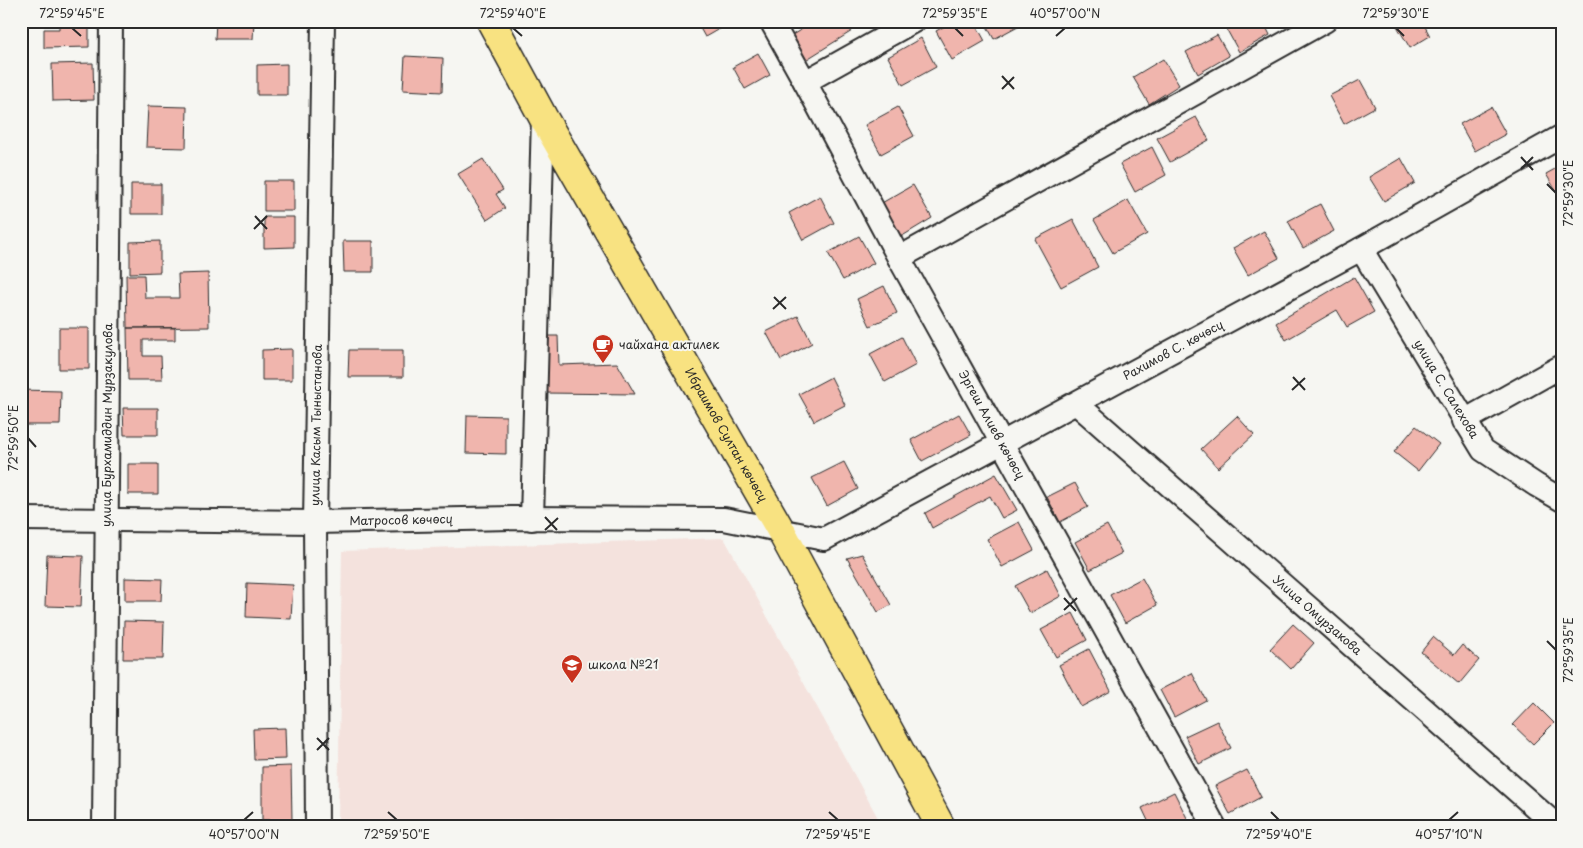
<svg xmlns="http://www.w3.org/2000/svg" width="1583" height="848" viewBox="0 0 1583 848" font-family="'Playpen Sans',sans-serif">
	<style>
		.built { fill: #f4e2dd }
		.building { fill: #f0b5ad; stroke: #2b2b2b }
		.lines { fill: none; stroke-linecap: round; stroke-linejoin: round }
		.minor-casing { stroke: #2b2b2b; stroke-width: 26 }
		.major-casing { stroke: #2b2b2b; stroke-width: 31 }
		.minor { stroke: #f6f6f2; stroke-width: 22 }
		.major { stroke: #f8e281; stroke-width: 28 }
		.ticks { fill: none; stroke: #2b2b2b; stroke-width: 2 }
		.labels { text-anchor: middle; stroke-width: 4; stroke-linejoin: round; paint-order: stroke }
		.poi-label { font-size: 12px; fill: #2b2b2b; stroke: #f6f6f2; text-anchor: start }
		.street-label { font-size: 12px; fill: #2b2b2b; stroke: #f6f6f2 }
		.neatline { fill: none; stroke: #2b2b2b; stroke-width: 2 }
		.ticks-label { font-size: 12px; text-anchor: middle; fill: #2b2b2b }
	</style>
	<rect width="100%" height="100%" fill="#f6f6f2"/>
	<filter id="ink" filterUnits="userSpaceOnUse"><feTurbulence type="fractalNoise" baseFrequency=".02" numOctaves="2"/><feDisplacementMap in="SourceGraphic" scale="10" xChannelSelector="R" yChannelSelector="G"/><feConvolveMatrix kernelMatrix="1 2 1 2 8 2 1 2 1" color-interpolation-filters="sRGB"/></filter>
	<g filter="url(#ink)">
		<!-- built -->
		<path class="built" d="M724,538L883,827H570L569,818L338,824L342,551Z"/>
		<!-- building -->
		<path class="building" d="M59,21H89V47L44,48V29H59Z
			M216,21H254L253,39H215Z
			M696,21H733L705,37Z
			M815,21H846L852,31L804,61L789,37Z
			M954,21H974L985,41L952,60L936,31Z
			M984,21H1027L994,39Z
			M1243,21H1263L1270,35L1239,52L1227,30Z
			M1394,21H1422L1430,36L1410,48Z
			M1217,35L1229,56L1198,74L1186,52Z
			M921,38L936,67L903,85L888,57Z
			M758,53L770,75L745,89L733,67Z
			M405,56L443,58L442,92L403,90Z
			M1163,59L1179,85L1149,104L1133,77Z
			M93,63L94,100L53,101L52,64Z
			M287,64V95H257V65Z
			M1360,80L1375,107L1344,124L1329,96Z
			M148,106L187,107L186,148L146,147Z
			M898,107L914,136L881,154L865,125Z
			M1491,107L1506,134L1475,151L1460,124Z
			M1196,117L1209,140L1170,162L1157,138Z
			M1152,147L1166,175L1135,192L1120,164Z
			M1401,158L1415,183L1384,201L1369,177Z
			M483,159L503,190L496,194L505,208L487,220L458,174Z
			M1562,165V201L1546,174Z
			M264,181H294V211H264Z
			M131,184H161V214H131Z
			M913,185L932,218L899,238L880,204Z
			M820,196L834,223L803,240L789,213Z
			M1128,200L1147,234L1113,253L1094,220Z
			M1320,204L1334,231L1303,248L1288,221Z
			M264,217H294V247L264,248Z
			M1073,219L1098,267L1061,287L1035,239Z
			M1264,231L1279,258L1248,275L1233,248Z
			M859,236L874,263L843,280L828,253Z
			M160,241V272L130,273V242Z
			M343,241H373V272H344Z
			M208,273L209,327L127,328L126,275H144L145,298H179L178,274Z
			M1354,277L1374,312L1347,327L1337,310L1286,340L1276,323Z
			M884,286L897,313L870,326L857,299Z
			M798,316L812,343L781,360L766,332Z
			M59,328H89V369H59Z
			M127,328H175V340H143V356H161L162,380H128Z
			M542,336H558L559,365L617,363L635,394L544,393Z
			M902,337L916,365L885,382L870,354Z
			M292,349V380H262V350Z
			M349,350H403V377H348Z
			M831,377L845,405L814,421L799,394Z
			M21,390L61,391L60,425H21Z
			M123,408H158V435H124Z
			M959,414L971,435L922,461L911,440Z
			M467,415L506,416V454L466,453Z
			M1237,416L1254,435L1218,468L1201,449Z
			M1416,426L1439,444L1418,471L1394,452Z
			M844,462L858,489L827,506L812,478Z
			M128,464H158V494H128Z
			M996,474L1017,510L1002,518L990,496L932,528L925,513Z
			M1075,483L1088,507L1060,522L1047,497Z
			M1019,522L1034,550L1002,567L987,539Z
			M1107,525L1122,553L1090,570L1075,542Z
			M862,554L891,605L878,612L847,558Z
			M47,555L83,556L81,607L45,606Z
			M1047,569L1061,596L1030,613L1015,586Z
			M125,578L162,579L161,601H125Z
			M1142,578L1157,605L1125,623L1110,595Z
			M247,583L293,585L291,619L246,617Z
			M1073,613L1087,640L1056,657L1041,630Z
			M124,621L164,622L163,659H123Z
			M1293,624L1314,643L1291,669L1270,649Z
			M1433,637L1454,655L1462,645L1479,660L1459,684L1421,652Z
			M1089,649L1111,691L1081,707L1059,665Z
			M1192,673L1206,700L1174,717L1160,690Z
			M1534,703L1554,723L1533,744L1513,725Z
			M1217,721L1231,748L1199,764L1185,736Z
			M285,728L286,759L254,760L253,729Z
			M291,766L292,820H262V767Z
			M1247,770L1261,797L1230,814L1215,786Z
			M1174,792L1188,820L1174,827H1151L1142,808Z"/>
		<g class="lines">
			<!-- minor casing -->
			<g class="minor-casing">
				<g id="minor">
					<path id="s1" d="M771,21L805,82L899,258L1215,827"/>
					<path d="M805,82L914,21"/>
					<path id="s2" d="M1361,249L1483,450L1536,485L1562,500"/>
					<path d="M899,258L1325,21"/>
					<path id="s3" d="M1077,404L1558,827"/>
					<path d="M1464,421L1562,366"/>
					<path id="s4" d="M21,519L315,522L512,518L724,519L824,539L1361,249L1562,136"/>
					<path d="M532,519L543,117"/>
					<path id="s5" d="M104,827L111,21"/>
					<path id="s6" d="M317,827L315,522L323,21"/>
				</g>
			</g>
			<!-- major casing -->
			<g class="major-casing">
				<g id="major">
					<path id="s7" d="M491,21L543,117L780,529L941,827"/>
				</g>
			</g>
			<!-- minor -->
			<use href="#minor" class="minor"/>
			<!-- major -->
			<use href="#major" class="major"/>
		</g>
	</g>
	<!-- ticks -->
	<path class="ticks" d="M72,28L81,36M513,28L522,36M955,28L963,36M1396,28L1404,36M1056,36L1065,28M1002,76L1014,89M1002,89L1014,77M1521,157L1533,170M1521,169L1533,157M1547,184L1556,193M255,216L267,229M254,229L267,216M774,297L786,309M773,309L786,297M1293,377L1305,390M1292,390L1305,378M28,438L36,447M545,517L557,530M545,530L558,518M1064,598L1076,611M1064,610L1077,598M1547,641L1556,650M317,738L329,750M317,750L329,738M388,812L397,820M829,812L838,820M1271,812L1279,820M244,820L253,812M1449,820L1458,812"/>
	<!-- icons -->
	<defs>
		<g id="cafe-pin" transform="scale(1.125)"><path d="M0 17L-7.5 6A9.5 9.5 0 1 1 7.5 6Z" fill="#c8321e" stroke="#f6f6f2"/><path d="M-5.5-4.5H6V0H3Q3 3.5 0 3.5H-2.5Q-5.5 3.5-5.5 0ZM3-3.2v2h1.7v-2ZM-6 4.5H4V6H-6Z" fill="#fff"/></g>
		<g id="school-pin" transform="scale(1.125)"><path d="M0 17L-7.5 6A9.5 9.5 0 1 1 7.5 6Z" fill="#c8321e" stroke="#f6f6f2"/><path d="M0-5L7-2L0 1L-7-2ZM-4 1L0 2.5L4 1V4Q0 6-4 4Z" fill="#fff"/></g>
	</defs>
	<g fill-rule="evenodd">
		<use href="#cafe-pin" x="603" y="345"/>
		<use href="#school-pin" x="572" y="665"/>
	</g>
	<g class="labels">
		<!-- poi labels -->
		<g class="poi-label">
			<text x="619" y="349">чайхана актилек</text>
			<text x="588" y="669">школа №21</text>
		</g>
		<!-- street labels -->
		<g class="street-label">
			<text dy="4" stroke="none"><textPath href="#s4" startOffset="1202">Рахимов С. көчөсү</textPath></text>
			<text dy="4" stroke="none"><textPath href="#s2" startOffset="164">улица С. Салехова</textPath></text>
			<text dy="4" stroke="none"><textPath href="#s5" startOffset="402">улица Бурхамиддин Мурзакулова</textPath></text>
			<text dy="4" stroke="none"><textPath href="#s6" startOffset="402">улица Касым Тыныстанова</textPath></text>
			<text dy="4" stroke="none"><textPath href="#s1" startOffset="460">Эргеш Алиев көчөсү</textPath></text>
			<text dy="4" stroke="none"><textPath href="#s7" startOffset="476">Ибраимов Султан көчөсү</textPath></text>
			<text dy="4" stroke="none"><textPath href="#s4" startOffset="380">Матросов көчөсү</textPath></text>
			<text dy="4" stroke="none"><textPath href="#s3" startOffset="320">Улица Омурзакова</textPath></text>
		</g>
	</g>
	<!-- margin -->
	<rect width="1583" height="848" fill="none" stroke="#f6f6f2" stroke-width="55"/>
	<rect x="28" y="28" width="1528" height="792" class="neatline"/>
	<g class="ticks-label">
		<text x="72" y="18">72°59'45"E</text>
		<text x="513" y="18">72°59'40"E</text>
		<text x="955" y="18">72°59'35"E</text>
		<text x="1065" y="18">40°57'00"N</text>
		<text x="1396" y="18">72°59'30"E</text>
		<text transform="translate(1569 193) rotate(-90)" y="4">72°59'30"E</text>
		<text transform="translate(14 438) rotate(-90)" y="4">72°59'50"E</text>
		<text transform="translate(1569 650) rotate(-90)" y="4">72°59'35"E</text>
		<text x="244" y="839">40°57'00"N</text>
		<text x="397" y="839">72°59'50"E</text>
		<text x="838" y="839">72°59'45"E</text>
		<text x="1279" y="839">72°59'40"E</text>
		<text x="1449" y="839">40°57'10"N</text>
	</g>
</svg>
